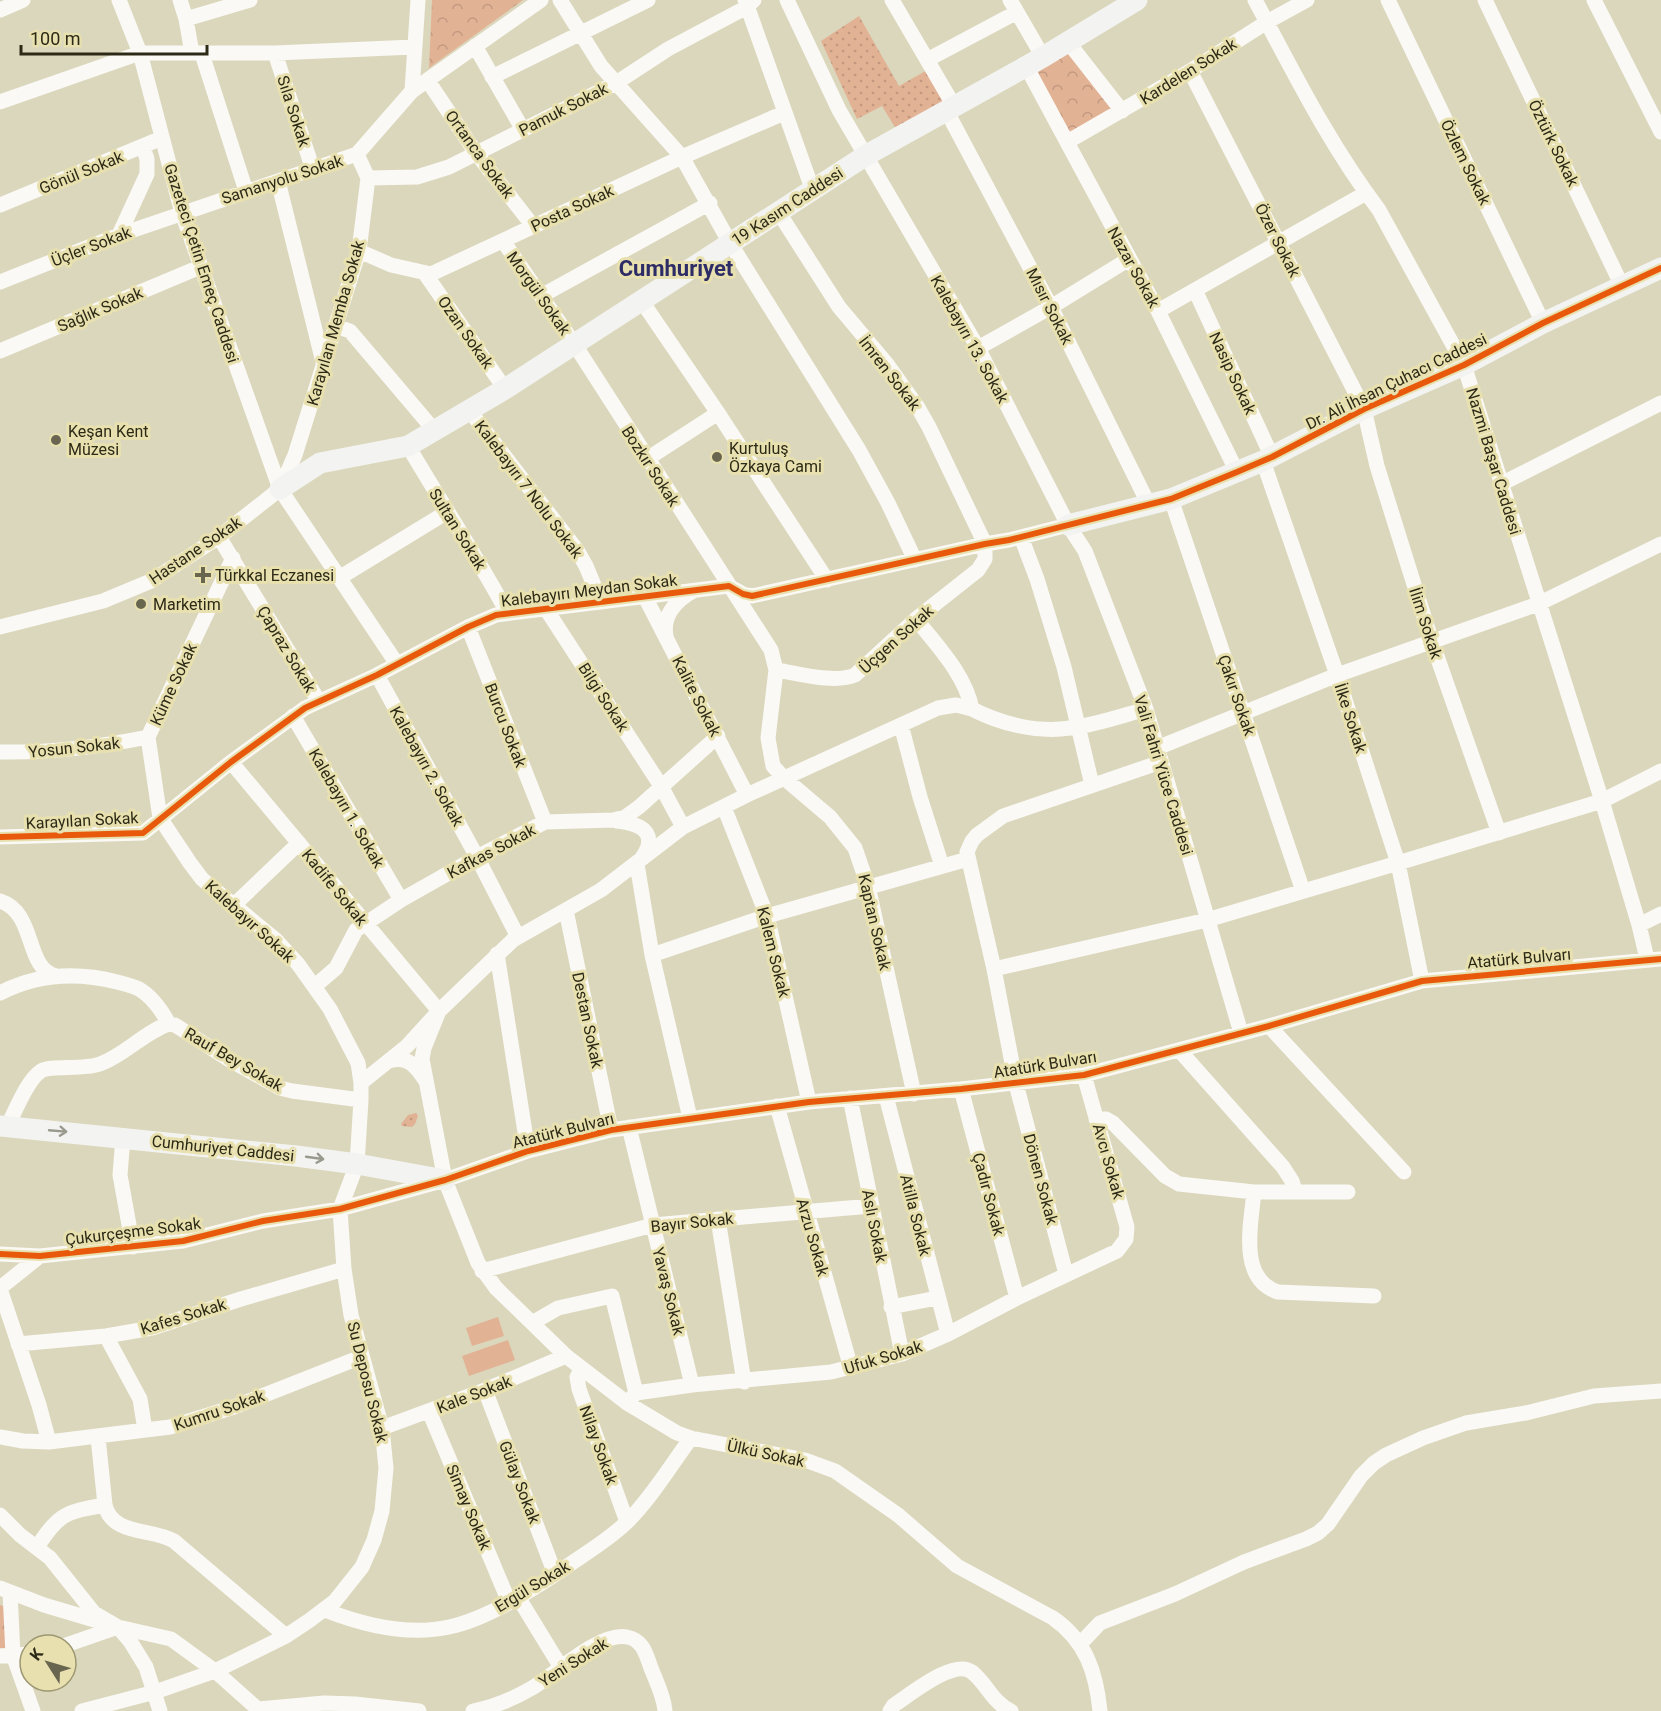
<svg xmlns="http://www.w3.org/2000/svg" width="1661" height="1711" viewBox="0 0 1661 1711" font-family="Roboto,sans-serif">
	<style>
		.grass { fill: url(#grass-dots) }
		.park { fill: url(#park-crowns) }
		.pitch { fill: #e2b295 }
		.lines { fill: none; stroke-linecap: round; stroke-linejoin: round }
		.street { stroke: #faf9f5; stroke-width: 15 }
		.secondary { stroke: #f3f4f1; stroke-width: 21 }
		.cycleway-casing { stroke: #e8e1af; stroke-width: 10 }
		.cycleway { stroke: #e8590c; stroke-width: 6 }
		.oneway { stroke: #99998e }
		.poi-dot { fill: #696650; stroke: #e8e1af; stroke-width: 2 }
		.labels { text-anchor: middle; stroke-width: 6; stroke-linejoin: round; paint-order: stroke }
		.street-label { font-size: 16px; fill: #2c2916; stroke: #e8e1af }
		.poi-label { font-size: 16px; fill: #2c2916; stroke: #e8e1af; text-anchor: start }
		.district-label { font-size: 22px; font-weight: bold; fill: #2d2c66; stroke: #e8e1af }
	</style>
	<defs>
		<pattern id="grass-dots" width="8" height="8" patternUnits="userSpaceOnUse" patternTransform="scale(1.5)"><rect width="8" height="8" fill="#e2b295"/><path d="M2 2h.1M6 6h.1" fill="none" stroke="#c29980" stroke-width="1.8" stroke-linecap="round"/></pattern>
		<pattern id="park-crowns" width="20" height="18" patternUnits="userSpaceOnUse" patternTransform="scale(1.5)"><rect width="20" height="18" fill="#e2b295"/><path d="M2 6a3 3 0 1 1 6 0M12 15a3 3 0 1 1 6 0" fill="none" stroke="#c29980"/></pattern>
	</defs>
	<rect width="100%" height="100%" fill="#dbd7bc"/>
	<!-- grass -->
	<path class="grass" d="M859,16L899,86L929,69L947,102L898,132L882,106L857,119L821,41Z
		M416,1113L418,1116L415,1124L412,1127L402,1126L401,1124L408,1115Z"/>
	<!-- park -->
	<path class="park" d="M432,0H523L429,68Z
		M1068,51L1113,109L1069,134L1037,71Z
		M0,1605L6,1607V1648H0Z"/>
	<!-- pitch -->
	<path class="pitch" d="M498,1317L504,1336L472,1346L466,1328Z
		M508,1340L515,1360L469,1376L462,1356Z"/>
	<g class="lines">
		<!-- street -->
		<path class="street" d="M119,0L140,53L182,213L280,489L397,664
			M180,0L186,19L192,53
			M560,0L601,66L682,157L730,243L859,450L888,503L915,560
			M745,0L813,191
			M787,0L839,110L978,348L1068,525L1085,551L1146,709L1241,1033
			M892,0L954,106
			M1010,0L1043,57
			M1255,0C1294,73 1329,144 1379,210L1464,365L1602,801L1639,925L1647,959
			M1388,0L1543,323
			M1485,0L1622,286
			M1594,0L1661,132
			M0,10L23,0
			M186,19L250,0
			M1068,42L1122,111
			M475,46L523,130
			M275,53L313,170
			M202,54L246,191
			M927,60L1017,12
			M1026,66L1158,311L1237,472
			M1190,71L1364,409L1377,466L1432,642L1499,833
			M492,77L648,0
			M428,81L476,153L533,226
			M412,91L418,0
			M0,102L140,53H275L414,47
			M946,110L1051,307L1149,505
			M1067,142L1190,71L1267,22L1307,0
			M368,178L417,177L449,167L616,83L668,49L747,7L754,0
			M278,181L323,362
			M0,205L162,138
			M119,235L147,174V159L143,147
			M503,241L575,345L771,650L776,670L768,738L773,766L784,778L830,817L855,848L868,886L914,1094
			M359,251L391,265L431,274L682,157L784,113
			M426,275L505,389
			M0,282L119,235L357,154L412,91L541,0
			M1195,290L1272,457
			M541,296L710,203
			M641,300L718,413L827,580
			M1158,311L1366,193
			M335,326L350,331L434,430
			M978,348L1051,307L1129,259
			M0,351L200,267
			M469,410L577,550L586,566L601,602
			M408,446C441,502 476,555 507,612
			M647,459L718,413
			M1263,461L1337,675L1398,863L1422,981
			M1501,484L1661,403
			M1171,499L1303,891
			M219,537L318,700
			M1021,537L1037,579L1064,667L1092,785
			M339,578L447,512
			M645,597L747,795
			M546,609L661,786L683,827
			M916,619C937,646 965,674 972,709C1001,724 1037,733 1070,728C1096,725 1121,716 1146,709
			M0,627L103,601L151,581L219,537L280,489L295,455L359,251L368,178L357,154
			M468,627L545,822
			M666,636C662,616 676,600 693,591
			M776,670C797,673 835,684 855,675L916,619L978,570L985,559V544L929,427L917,406L887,364L839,307L779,213
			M377,675L477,857L518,937
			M293,716L401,900
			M901,725L920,797L942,866
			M1157,748L1337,675L1538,604L1661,544
			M0,752C51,753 99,747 148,737
			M231,762L439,1011L424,1048L422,1059L445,1180L478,1263L496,1288L566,1356L627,1403L677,1433L691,1438L805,1460L835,1471L898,1515L957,1566L1053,1618C1086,1641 1096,1672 1100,1711
			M724,807L767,916L809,1102
			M616,821C647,824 660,837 637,864L652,955L690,1118
			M0,837L143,833L231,762L305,708L377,675L468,627L496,615L729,586L743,594L752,596L985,544L1009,540L1068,525
			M0,901C37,913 24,968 56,976
			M234,905L299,843
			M566,910L611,1130
			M1639,925L1661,914
			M497,954L528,1151
			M652,955L767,916L968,859
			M994,969L1207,920L1398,863L1602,801L1661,771
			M315,986L336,968L356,930L401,900L477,857L545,822L613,820L625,817L639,807L718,736
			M0,993C37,974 78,972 117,982C125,984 133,986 139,989C153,997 162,1011 169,1024
			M1269,1026L1404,1172
			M1179,1050L1283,1167L1292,1181L1295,1191
			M389,1061C407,1055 416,1066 425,1080
			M361,1083L407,1046L439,1011L513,940L601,890L683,827L747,795L938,708L956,705L972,709
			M961,1089L1017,1298
			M886,1096L948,1334
			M850,1098L902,1354
			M777,1106L851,1368
			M1096,1119H1106L1113,1123L1165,1176L1179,1184L1254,1192H1348
			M7,1127C15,1112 27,1080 41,1071C50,1065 83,1070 100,1064C125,1055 144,1032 169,1024L175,1025L228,1059L280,1088L292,1091L361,1100
			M629,1127L692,1385
			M123,1137L120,1175L133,1247
			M1254,1192C1251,1224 1238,1279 1278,1292L1374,1296
			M718,1219L744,1382
			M0,1254L40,1256L183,1241L263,1221L340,1209L445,1180L528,1151L611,1130L809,1102L961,1089L1084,1075L1269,1026L1422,981L1661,959
			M482,1271L653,1225L871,1206
			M1066,1274L1016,1084L994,969L967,852L972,841L977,835L1003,816L1161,762
			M0,1288L40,1256
			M0,1289L39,1405L49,1442
			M891,1307L937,1298
			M532,1323L558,1308L612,1296L636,1393
			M106,1336L140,1399L145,1430
			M18,1344L106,1336L152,1328L241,1299L344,1269
			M581,1369L577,1377L579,1389L627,1522
			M485,1390L555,1574
			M627,1403L636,1393L692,1385L831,1372L902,1354L948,1334L1017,1298L1117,1251L1126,1239L1127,1227L1084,1075
			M429,1411L509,1602
			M382,1428L485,1390L566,1356
			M0,1437L23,1441L49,1442L170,1427L234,1407L361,1357
			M98,1437L105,1505C112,1536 152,1528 174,1541L286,1636
			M0,1515L20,1535L50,1558L94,1613L118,1627L130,1641L146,1667L160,1711
			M37,1547C60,1513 65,1512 105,1505
			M0,1588L44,1605L118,1627L171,1639L215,1671L260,1711
			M10,1592L13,1655L33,1711
			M518,1597L562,1669
			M325,1610C363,1625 408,1636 449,1627C487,1619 530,1591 562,1570C584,1554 609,1540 628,1521C652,1497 671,1465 691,1438
			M1080,1644L1100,1623L1175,1594L1244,1562L1306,1539L1318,1533L1328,1524L1361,1476L1374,1463L1386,1455L1423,1438L1466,1423L1526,1413L1594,1396L1661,1391
			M66,1645L118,1627
			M0,1656L30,1654
			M259,1709L324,1703L355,1704L419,1711
			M82,1711L155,1692L215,1671L286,1636L310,1620L335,1601L362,1567L374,1540L382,1511L386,1468L382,1428L351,1315L344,1269L340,1209L357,1164L361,1100V1083L358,1063L330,1009L298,964L276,940L202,879L190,863L160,818L148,737L233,558
			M473,1711C494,1707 513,1699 532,1688C555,1674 601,1631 627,1637C643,1640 646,1654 651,1668C656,1681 664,1696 665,1711
			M890,1711L894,1705C910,1695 954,1658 972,1672C987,1684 993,1703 1011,1711"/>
		<!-- secondary -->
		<path class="secondary" d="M280,489L320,463L408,446L505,389L865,156L1043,57L1137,0
			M1068,525L1171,499L1263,461L1364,409L1464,365L1543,323L1661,268
			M0,1126L296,1156L357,1164L445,1180"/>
		<!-- cycleway casing -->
		<g class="cycleway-casing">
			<path id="cycleway" d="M0,837L143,833L231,762L305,708L377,675L468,627L496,615L729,586L743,594L752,596L985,544L1009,540L1171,499L1237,472L1272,457L1364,409L1464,365L1543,323L1661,268
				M0,1254L40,1256L183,1241L263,1221L340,1209L445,1180L528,1151L611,1130L809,1102L961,1089L1084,1075L1269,1026L1422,981L1661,959"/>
		</g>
		<!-- cycleway -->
		<use href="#cycleway" class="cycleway"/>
	</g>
	<!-- one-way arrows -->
	<defs><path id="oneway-shaft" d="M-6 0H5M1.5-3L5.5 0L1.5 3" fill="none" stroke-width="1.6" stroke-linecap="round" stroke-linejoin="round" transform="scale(1.5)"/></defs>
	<g class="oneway">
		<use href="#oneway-shaft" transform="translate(58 1131) rotate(5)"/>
		<use href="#oneway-shaft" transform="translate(315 1158) rotate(8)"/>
	</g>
	<!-- markers -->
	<g class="poi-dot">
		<circle cx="56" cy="440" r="6"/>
		<circle cx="717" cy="457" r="6"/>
		<path d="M200 566h6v6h6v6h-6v6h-6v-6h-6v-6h6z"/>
		<circle cx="141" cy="604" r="6"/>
	</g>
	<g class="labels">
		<!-- street labels -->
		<g class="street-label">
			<text transform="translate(1188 71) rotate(-32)" y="6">Kardelen Sokak</text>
			<text transform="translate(563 109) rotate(-27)" y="6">Pamuk Sokak</text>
			<text transform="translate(294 111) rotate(72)" y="6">Sıla Sokak</text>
			<text transform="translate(1554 143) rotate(64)" y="6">Öztürk Sokak</text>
			<text transform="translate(480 154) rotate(54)" y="6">Ortanca Sokak</text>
			<text transform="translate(1466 162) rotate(64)" y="6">Özlem Sokak</text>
			<text transform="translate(81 172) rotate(-22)" y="6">Gönül Sokak</text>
			<text transform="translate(282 179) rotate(-18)" y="6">Samanyolu Sokak</text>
			<text transform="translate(787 206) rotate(-33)" y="6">19 Kasım Caddesi</text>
			<text transform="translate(572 208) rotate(-25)" y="6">Posta Sokak</text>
			<text transform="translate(1278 240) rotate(63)" y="6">Özer Sokak</text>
			<text transform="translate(91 246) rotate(-21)" y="6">Üçler Sokak</text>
			<text transform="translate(202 263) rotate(72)" y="6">Gazeteci Çetin Emeç Caddesi</text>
			<text transform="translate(1134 267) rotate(61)" y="6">Nazar Sokak</text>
			<text transform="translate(539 293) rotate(55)" y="6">Morgül Sokak</text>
			<text transform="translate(1050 306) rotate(63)" y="6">Mısır Sokak</text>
			<text transform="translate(100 309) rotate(-23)" y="6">Sağlık Sokak</text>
			<text transform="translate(335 323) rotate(-74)" y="6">Karayılan Memba Sokak</text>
			<text transform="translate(466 332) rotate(55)" y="6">Ozan Sokak</text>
			<text transform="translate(970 339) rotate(61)" y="6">Kalebayırı 13. Sokak</text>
			<text transform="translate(890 373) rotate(52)" y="6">İmren Sokak</text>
			<text transform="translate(1233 373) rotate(65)" y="6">Nasip Sokak</text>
			<text transform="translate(1396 381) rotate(-26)" y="6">Dr. Ali İhsan Çuhacı Caddesi</text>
			<text transform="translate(1494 461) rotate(73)" y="6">Nazmi Başar Caddesi</text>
			<text transform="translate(651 466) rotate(57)" y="6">Bozkır Sokak</text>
			<text transform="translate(529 489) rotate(53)" y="6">Kalebayırı 7 Nolu Sokak</text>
			<text transform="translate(458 529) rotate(58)" y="6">Sultan Sokak</text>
			<text transform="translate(195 550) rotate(-34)" y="6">Hastane Sokak</text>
			<text transform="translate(589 590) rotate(-7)" y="6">Kalebayırı Meydan Sokak</text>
			<text transform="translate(1426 623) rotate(72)" y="6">İlim Sokak</text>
			<text transform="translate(896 639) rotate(-42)" y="6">Üçgen Sokak</text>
			<text transform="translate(287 649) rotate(59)" y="6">Çapraz Sokak</text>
			<text transform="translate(173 684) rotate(-65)" y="6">Küme Sokak</text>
			<text transform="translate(1237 695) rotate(71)" y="6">Çakır Sokak</text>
			<text transform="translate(697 696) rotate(63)" y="6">Kalite Sokak</text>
			<text transform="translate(604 697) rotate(57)" y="6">Bilgi Sokak</text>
			<text transform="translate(1351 718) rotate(72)" y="6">İlke Sokak</text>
			<text transform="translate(506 725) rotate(69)" y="6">Burcu Sokak</text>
			<text transform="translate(74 747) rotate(-6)" y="6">Yosun Sokak</text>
			<text transform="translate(427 766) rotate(61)" y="6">Kalebayırı 2. Sokak</text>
			<text transform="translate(1164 775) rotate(73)" y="6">Vali Fahri Yüce Caddesi</text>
			<text transform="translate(347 808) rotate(60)" y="6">Kalebayırı 1. Sokak</text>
			<text transform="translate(82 820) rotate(-3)" y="6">Karayılan Sokak</text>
			<text transform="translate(491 851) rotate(-28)" y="6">Kafkas Sokak</text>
			<text transform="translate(335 887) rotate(51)" y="6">Kadife Sokak</text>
			<text transform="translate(250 921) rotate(42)" y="6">Kalebayır Sokak</text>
			<text transform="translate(875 922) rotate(77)" y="6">Kaptan Sokak</text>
			<text transform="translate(774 952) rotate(76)" y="6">Kalem Sokak</text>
			<text transform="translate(1519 958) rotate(-5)" y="6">Atatürk Bulvarı</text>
			<text transform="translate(588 1020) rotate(78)" y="6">Destan Sokak</text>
			<text transform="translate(234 1059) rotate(30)" y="6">Rauf Bey Sokak</text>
			<text transform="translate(1045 1064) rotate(-9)" y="6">Atatürk Bulvarı</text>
			<text transform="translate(563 1130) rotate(-14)" y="6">Atatürk Bulvarı</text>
			<text transform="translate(223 1148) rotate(6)" y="6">Cumhuriyet Caddesi</text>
			<text transform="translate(1109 1161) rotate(74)" y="6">Avcı Sokak</text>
			<text transform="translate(1041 1179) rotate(75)" y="6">Dönen Sokak</text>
			<text transform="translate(989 1194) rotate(75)" y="6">Çadır Sokak</text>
			<text transform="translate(916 1215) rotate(76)" y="6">Atilla Sokak</text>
			<text transform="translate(692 1222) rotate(-6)" y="6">Bayır Sokak</text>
			<text transform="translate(875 1226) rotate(79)" y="6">Aslı Sokak</text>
			<text transform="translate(133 1231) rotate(-7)" y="6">Çukurçeşme Sokak</text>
			<text transform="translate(813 1237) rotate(74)" y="6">Arzu Sokak</text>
			<text transform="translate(669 1291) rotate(76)" y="6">Yavaş Sokak</text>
			<text transform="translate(183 1316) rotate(-17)" y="6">Kafes Sokak</text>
			<text transform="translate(883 1357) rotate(-17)" y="6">Ufuk Sokak</text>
			<text transform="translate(368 1382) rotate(76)" y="6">Su Deposu Sokak</text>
			<text transform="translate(474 1394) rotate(-21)" y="6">Kale Sokak</text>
			<text transform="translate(219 1410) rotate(-19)" y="6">Kumru Sokak</text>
			<text transform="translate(599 1445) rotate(70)" y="6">Nilay Sokak</text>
			<text transform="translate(766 1453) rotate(12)" y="6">Ülkü Sokak</text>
			<text transform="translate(520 1482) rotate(69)" y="6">Gülay Sokak</text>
			<text transform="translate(469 1507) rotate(67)" y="6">Simay Sokak</text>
			<text transform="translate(532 1586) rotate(-31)" y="6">Ergül Sokak</text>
			<text transform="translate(573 1662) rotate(-32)" y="6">Yeni Sokak</text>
		</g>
		<!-- poi labels -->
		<g class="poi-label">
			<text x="68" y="437">Keşan Kent<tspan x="68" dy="18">Müzesi</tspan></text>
			<text x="729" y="454">Kurtuluş<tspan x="729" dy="18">Özkaya Cami</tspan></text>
			<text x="215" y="581">Türkkal Eczanesi</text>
			<text x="153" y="610">Marketim</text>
		</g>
		<!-- district labels -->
		<g class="district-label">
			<text x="676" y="276">Cumhuriyet</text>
		</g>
	</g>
	<!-- north arrow -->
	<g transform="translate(48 1663) rotate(307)"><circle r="28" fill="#e8e1af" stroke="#9d9772" stroke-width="1.5"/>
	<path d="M0-4.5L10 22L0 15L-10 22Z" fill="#696650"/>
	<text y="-9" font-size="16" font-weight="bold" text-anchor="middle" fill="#2c2916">K</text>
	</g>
	<!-- scale -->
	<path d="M21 45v9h186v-9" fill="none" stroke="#2c2916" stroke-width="3"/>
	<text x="30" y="45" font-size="18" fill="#2c2916" stroke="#e8e1af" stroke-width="4.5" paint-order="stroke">100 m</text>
</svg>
